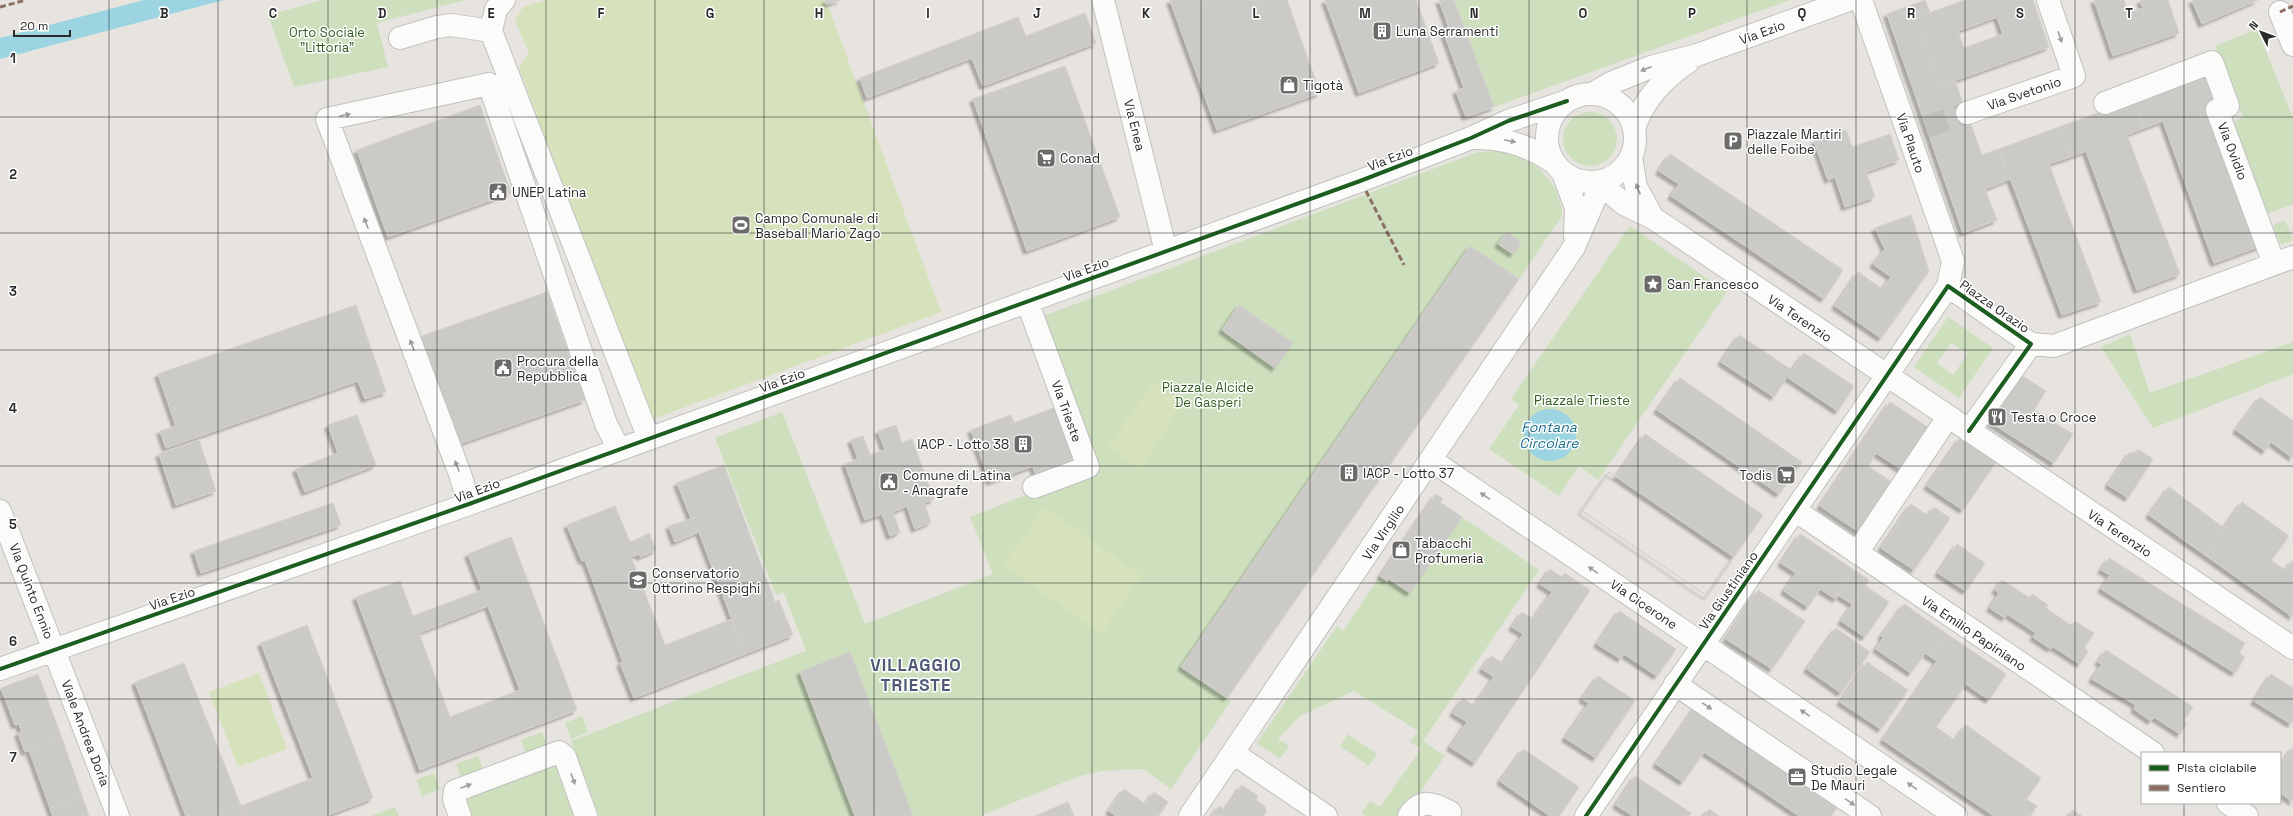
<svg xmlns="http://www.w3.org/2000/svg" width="2293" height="816" viewBox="0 0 2293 816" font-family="'Space Grotesk',sans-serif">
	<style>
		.green { fill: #cddfbd; fill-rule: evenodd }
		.pitch { fill: #d6e2bb }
		.water { fill: #9cd5e1 }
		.building { fill: #cccac7; stroke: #d2cfcc; fill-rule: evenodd; filter: url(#shadow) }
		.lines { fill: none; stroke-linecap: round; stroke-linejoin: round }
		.minor-tunnel { stroke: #c1bfbc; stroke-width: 22; stroke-dasharray: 22 11; stroke-linecap: butt }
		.minor-casing { stroke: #c2c1c1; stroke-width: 24 }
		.minor { stroke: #fbfbfa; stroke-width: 22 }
		.quiet { stroke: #8d6e63; stroke-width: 3; stroke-dasharray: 6 3; stroke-linecap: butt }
		.cycleway-casing { stroke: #fff; stroke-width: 6 }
		.cycleway { stroke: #1b5e20; stroke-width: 4 }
		.oneway { fill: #9d9d9c }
		.grid { fill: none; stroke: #2a2a2a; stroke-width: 1; stroke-opacity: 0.55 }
		.labels { text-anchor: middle; stroke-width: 3; stroke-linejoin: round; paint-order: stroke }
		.poi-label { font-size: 13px; fill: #2a2a2a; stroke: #fff; text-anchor: start }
		.park-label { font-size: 13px; fill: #335f22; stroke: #fff }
		.street-label { font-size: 13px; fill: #2a2a2a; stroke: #fff }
		.water-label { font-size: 14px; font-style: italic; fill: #1c6e8c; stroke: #fff }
		.district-label { font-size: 17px; font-weight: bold; letter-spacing: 1px; fill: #4f5975; stroke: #fff }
		.grid-label { font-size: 13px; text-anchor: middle; font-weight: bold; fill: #2a2a2a; stroke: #fff; stroke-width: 3; stroke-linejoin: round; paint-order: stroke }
	</style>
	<defs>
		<filter id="shadow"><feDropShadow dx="-3.5" dy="3.5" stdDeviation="1" flood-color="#0004"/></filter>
	</defs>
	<rect width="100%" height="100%" fill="#e7e4e0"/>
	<!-- green -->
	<path class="green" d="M323,0H465L377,23L388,67L294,87L268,15Z
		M1454,0H1790L1494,107Z
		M2257,29L2293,118V204L2264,215L2229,126L2243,116L2215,46Z
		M1563 139a27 27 0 1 1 54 0a27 27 0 1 1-54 0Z
		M1495,151L1515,154L1539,168L1555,188L1562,209V216L1519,279L1469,246L1181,667L1231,701L1171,789L1143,769L1102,771L1080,776L980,816H599L571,741L806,651L784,593L776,595L715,438L782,412L865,624L993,574L970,517L1094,468L1038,318L1478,152Z
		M2285,220L2293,240L2281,245L2273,225Z
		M1630,226L1727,292L1598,480L1579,466L1559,496L1489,449L1519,405L1511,399Z
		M1948,317L1993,348L1959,398L1914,367ZM1951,343L1968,354L1953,375L1937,363Z
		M2130,334L2150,393L2293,342V374L2153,428L2101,347Z
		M1462,517L1539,570L1423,741L1445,756L1404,816H1366L1361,813L1370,801L1380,807L1421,749L1410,742L1418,731L1354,691L1300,716L1278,739L1289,746L1280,759L1257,743L1337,626L1343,631L1380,576L1387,581L1389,579L1410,593Z
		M582,716L588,732L571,739L565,723Z
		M542,732L548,748L527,756L521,740Z
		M1348,734L1377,754L1369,766L1340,746Z
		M478,756L484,772L462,780L456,764Z
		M555,757L581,816H467L460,795Z
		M434,773L440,789L422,796L416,780Z
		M395,807L399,816H371Z"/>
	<!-- pitch -->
	<path class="pitch" d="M546,0H826L941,312L650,420L519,68L529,54L515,20L523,7Z
		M1153,382L1184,404L1140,468L1108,447Z
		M1045,507L1142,576L1101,634L1003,565Z
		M259,673L287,749L238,767L209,692Z"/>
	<!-- water -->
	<path class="water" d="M144,0H224L0,59V38Z
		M1524 435a26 26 0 1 1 52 0a26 26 0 1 1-52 0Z"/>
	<!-- building -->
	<path class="building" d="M825,0H841L826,4Z
		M1170,0H1287L1320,93L1217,130Z
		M1325,0H1416L1439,63L1359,93Z
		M1439,0H1454L1494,107L1466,117L1456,91L1464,88L1444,33L1450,31Z
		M1925,0L1930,13L1916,18L1940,86L1955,81L1982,155L1999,149L2010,179L1985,189L1997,220L1963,233L1887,14Z
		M1965,0H2033L2049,47L1940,86L1916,18ZM1997,17L2003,34L1964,48L1958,31Z
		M2094,0H2124L2128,13L2143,8L2140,0H2168L2179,33L2113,56Z
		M2192,0H2258L2202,24Z
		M1085,13L1096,43L983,86L972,58L867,98L860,78L1018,17L1026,36Z
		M1065,66L1120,217L1027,251L973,99Z
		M2208,71L2219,99L2206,105L2261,246L2214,263L2163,121L2144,128L2134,100Z
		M2134,100L2144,128L2127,135L2180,274L2137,290L2086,151L2070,157L2059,127Z
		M480,105L511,193L388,237L357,150Z
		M2059,127L2070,157L2049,164L2101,302L2062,315L1999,149Z
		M1846,130L1852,147L1890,134L1899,160L1866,172L1875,197L1845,207L1835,177L1828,180L1814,141Z
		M1670,154L1843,270L1824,299L1671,196L1679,184L1659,171Z
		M1911,215L1929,271L1881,338L1835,306L1858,272L1882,289L1891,277L1873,264L1885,249L1875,228Z
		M1507,232L1521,242L1513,254L1498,244Z
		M1470,246L1519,279L1227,698L1181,667Z
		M547,292L585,400L459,444L422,336Z
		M356,305L386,392L365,399L358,381L166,448L160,431L176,426L158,374Z
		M1239,305L1293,343L1275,368L1222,330Z
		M1739,335L1792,370L1804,353L1854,386L1838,411L1787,377L1774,397L1721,362Z
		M2021,375L2046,391L2034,410L2073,434L2054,463L1990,422Z
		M1680,378L1802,462L1779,494L1657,410Z
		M2260,397L2293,421V458L2271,442L2265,451L2236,430Z
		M1890,402L1932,430L1904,471L1876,453L1868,466L1896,485L1862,534L1820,506Z
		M1056,407L1075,458L1035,473L1033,466L990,482L971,430L1011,415L1014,423Z
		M357,415L376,465L305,492L296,469L338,453L328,425Z
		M896,425L902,443L912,439L934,499L924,503L931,522L915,529L907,506L893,512L900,532L890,536L882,514L865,520L845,464L858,459L851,440L863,436L870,455L885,450L878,431Z
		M1645,434L1763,515L1707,596L1582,511L1609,472L1616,477Z
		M1960,438L1996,462L1963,510L1927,486Z
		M199,440L216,491L176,505L159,454Z
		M2138,449L2153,459L2128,498L2108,485L2130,452L2135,455Z
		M724,465L775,602L779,600L793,635L745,654L699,532L675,542L669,526L694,518H691L677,483Z
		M1609,472L1734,557L1707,596L1582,511Z
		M2169,487L2224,528L2205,555L2149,515Z
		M1436,494L1443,499L1440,502L1462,517L1410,593L1389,579L1387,581L1380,576Z
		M2242,502L2289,536L2271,560L2285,570L2293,560V617L2205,555Z
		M333,503L341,525L201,573L194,551Z
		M1911,504L1928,516L1934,507L1950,518L1914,570L1881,548Z
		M615,506L630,542L626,543L634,541L649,533L656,550L640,557L639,554L631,557L665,645L732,619L745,654L634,698L620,663L623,662L585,560L582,561L567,525Z
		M1800,534L1854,570L1836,599L1820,589L1808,607L1784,591L1796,573L1781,563Z
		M511,537L577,710L420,770L356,597L400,581L413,616L482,590L468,554ZM488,606L520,690L450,717L419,633Z
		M1957,544L1985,563L1966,591L1938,573Z
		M2109,558L2245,643L2239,653L2245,657L2235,673L2101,589L2110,575L2101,570Z
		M1550,569L1562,577L1565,573L1590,590L1475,763L1450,747L1467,722L1453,713L1463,698L1474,706L1494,677L1482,669L1491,656L1503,663L1523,634L1512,627L1522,612L1533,619L1552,592L1540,584Z
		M1854,570L1869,580L1852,604L1838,595Z
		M2002,580L2030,598L2032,594L2048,605L2046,608L2072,626L2075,621L2094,633L2084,648L2088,651L2080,664L2052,646L2051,649L2033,637L2036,633L2007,614L2005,618L1990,608L1999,593L1995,590Z
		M1865,586L1889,602L1865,637L1841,621Z
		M1758,590L1805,621L1772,669L1726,639Z
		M1904,604L1947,634L1931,657L1925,653L1911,673L1876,649L1883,638L1881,636Z
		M1619,611L1676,649L1657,676L1624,654L1621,659L1597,644Z
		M307,625L373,798L326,816H244L241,806L313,778L261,643Z
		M1836,628L1870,652L1841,693L1807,669Z
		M1947,634L2006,674L1989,700L1966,684L1936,727L1955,740L1966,725L2041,778L2026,799L2037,806L2030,816H1994L1883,740L1937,661L1931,657Z
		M2106,650L2193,707L2184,720L2187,723L2180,734L2154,717L2151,721L2134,709L2136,705L2092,679L2102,664L2098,662Z
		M850,652L913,816H855L800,672Z
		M1867,662L1908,690L1881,729L1840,702Z
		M184,663L241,806L244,816H186L135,682Z
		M38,674L62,738L25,752L18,733L22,732L19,724L15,725L1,688Z
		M2271,674L2293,688V720L2291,724L2254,701Z
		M1598,676L1635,701L1596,758L1565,738L1589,703L1582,699Z
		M1696,706L1757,748L1739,775L1704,752L1683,782L1656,764Z
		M62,738L82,796L50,808L29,750Z
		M2293,747V802L2280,793V766Z
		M1757,748L1839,804L1831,816H1799L1739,775Z
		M1523,749L1579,787L1559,816H1550L1500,781Z
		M1635,776L1691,813L1689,816H1633L1616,805Z
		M1242,785L1258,796L1256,800L1265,806L1266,812L1263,816H1212L1219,806L1225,810Z
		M1124,789L1145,804L1154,792L1168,802L1158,816H1116L1109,811Z
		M82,796L89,816H53L50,808Z
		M1068,802L1074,816H1035Z
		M1709,809L1719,816H1704Z
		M2073,810L2082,816H2069Z"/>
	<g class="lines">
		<!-- minor-tunnel -->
		<path class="minor-tunnel" d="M1926,127L1967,113"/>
		<!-- minor casing -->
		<g class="minor-casing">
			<path id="minor" d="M504,0L496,9L491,31L649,439
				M1103,0L1166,251
				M1861,0L1953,261L1948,286
				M2280,12L2293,45
				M400,38L437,27L451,25L491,31
				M1547 138a44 44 0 1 1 88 0a44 44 0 1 1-88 0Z
				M1592,94L1611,83L1651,67L1697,55L1849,0
				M2105,103L2212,62L2228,106L2217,110L2274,264
				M1967,113L2074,76L2048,0
				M1634,128C1645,98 1662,80 1688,62
				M1473,138C1503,137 1528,145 1553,162
				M1631,157L1636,187L1653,218
				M1563,173L1576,208L1575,236
				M1598,182L1624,204L1653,218L2293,648
				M1027,301L1088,467L1034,487
				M2031,344L2054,346L2293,257
				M1431,460L1956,816
				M469,504L460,474L327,119L489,84L606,424L619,449
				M0,511L118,816
				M1796,511L2153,753
				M1857,553L1948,417
				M0,669L469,504L1360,181L1471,138L1508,121L1567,101
				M1675,684L1870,816
				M1233,753L1326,816
				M2228,803L2247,816
				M460,816L454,799L455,791L559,752L565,757L586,816
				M1190,816L1574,247L1596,196L1598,182
				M1409,816C1421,798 1434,803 1450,812
				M1586,816L1948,286L2031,344L1969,431"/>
		</g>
		<!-- minor -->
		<use href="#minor" class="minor"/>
		<!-- quiet -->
		<path class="quiet" d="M0,7L26,0
			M2280,12L2293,6
			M1366,191L1404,265"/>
		<!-- cycleway casing -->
		<g class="cycleway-casing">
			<path id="cycleway" d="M0,669L469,504L1360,181L1471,138L1508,121L1567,101
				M1586,816L1948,286L2031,344L1969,431"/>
		</g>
		<!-- cycleway -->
		<use href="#cycleway" class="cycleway"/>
	</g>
	<!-- one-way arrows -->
	<defs><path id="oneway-solid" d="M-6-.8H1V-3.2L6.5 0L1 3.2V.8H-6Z"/></defs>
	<g class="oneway">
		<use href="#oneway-solid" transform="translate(2060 37) rotate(71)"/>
		<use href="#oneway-solid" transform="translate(1646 69) rotate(159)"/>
		<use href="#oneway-solid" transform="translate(345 115) rotate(-12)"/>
		<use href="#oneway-solid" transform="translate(1510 141) rotate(12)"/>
		<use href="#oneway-solid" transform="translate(1638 189) rotate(-113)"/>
		<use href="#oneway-solid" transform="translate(366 223) rotate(-111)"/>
		<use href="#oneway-solid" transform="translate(412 345) rotate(-111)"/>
		<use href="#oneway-solid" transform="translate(457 466) rotate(-111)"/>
		<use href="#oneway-solid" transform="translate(1485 496) rotate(-146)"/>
		<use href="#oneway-solid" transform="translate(1593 570) rotate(-146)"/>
		<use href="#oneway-solid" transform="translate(1707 706) rotate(34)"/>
		<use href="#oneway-solid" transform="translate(1805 713) rotate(-146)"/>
		<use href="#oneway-solid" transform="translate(573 779) rotate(70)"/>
		<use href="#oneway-solid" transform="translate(466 786) rotate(-21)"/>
		<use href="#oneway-solid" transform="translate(1912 786) rotate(-146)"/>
		<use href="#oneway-solid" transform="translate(1850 802) rotate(34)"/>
	</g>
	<!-- grid -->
	<path class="grid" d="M109,0V816M218,0V816M328,0V816M437,0V816M546,0V816M655,0V816M764,0V816M874,0V816M983,0V816M1092,0V816M1201,0V816M1310,0V816M1419,0V816M1529,0V816M1638,0V816M1747,0V816M1856,0V816M1965,0V816M2075,0V816M2184,0V753M0,117H2293M0,233H2293M0,350H2293M0,466H2293M0,583H2293M0,699H2293M2184,803V816"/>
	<!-- icons -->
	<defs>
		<g id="building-square" transform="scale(1)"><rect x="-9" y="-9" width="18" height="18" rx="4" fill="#6c6b6a" stroke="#fff"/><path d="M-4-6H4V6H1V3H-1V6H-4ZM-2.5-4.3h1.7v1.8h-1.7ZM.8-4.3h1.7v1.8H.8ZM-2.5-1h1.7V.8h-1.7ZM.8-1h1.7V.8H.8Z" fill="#fff"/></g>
		<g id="shop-square" transform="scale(1)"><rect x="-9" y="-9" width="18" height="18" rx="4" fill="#6c6b6a" stroke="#fff"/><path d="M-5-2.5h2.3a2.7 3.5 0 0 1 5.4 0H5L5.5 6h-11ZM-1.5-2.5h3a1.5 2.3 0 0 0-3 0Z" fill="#fff"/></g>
		<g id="parking-square" transform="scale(1)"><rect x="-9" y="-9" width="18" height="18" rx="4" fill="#6c6b6a" stroke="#fff"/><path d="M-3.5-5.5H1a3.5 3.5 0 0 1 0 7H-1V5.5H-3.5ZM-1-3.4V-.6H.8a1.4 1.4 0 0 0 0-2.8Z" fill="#fff"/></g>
		<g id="supermarket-square" transform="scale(1)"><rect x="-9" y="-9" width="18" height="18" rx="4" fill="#6c6b6a" stroke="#fff"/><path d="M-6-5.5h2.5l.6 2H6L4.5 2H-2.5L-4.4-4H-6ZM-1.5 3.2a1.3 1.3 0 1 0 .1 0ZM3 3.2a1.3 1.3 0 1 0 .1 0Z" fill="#fff"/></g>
		<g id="civic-square" transform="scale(1)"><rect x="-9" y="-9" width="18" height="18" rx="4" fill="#6c6b6a" stroke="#fff"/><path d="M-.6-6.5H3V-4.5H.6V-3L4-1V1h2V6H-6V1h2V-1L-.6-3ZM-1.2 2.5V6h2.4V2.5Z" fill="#fff"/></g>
		<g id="stadium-square" transform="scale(1)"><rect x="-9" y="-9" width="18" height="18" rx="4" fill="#6c6b6a" stroke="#fff"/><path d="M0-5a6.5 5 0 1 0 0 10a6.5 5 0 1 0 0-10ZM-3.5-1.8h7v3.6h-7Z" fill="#fff"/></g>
		<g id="sight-square" transform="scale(1)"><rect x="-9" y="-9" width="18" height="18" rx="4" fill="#6c6b6a" stroke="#fff"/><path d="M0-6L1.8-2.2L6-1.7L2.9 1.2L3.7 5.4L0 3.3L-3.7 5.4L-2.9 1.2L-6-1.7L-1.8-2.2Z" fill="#fff"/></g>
		<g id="restaurant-square" transform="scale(1)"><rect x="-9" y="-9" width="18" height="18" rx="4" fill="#6c6b6a" stroke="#fff"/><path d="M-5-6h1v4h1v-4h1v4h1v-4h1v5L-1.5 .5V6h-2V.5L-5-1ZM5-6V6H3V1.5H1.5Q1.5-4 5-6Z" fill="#fff"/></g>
		<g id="school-square" transform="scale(1)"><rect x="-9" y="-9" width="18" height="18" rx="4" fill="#6c6b6a" stroke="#fff"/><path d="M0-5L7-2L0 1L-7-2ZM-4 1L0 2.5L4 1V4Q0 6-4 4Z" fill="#fff"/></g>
		<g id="office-square" transform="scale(1)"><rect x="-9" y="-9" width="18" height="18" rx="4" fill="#6c6b6a" stroke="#fff"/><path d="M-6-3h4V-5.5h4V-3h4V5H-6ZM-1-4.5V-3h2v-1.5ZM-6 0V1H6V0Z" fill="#fff"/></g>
	</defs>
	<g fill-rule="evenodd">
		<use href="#building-square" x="1382" y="31"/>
		<use href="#shop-square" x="1289" y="85"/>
		<use href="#parking-square" x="1733" y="141"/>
		<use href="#supermarket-square" x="1046" y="158"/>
		<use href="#civic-square" x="498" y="192"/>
		<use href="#stadium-square" x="741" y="225"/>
		<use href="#sight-square" x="1653" y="284"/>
		<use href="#civic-square" x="503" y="368"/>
		<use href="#restaurant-square" x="1997" y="417"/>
		<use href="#building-square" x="1023" y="444"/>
		<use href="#building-square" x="1349" y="473"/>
		<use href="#supermarket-square" x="1786" y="475"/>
		<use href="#civic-square" x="889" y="482"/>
		<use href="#shop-square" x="1401" y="550"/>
		<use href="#school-square" x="638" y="580"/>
		<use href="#office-square" x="1797" y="777"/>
	</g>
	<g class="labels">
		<!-- poi labels -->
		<g class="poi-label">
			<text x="1396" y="36">Luna Serramenti</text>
			<text x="1303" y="90">Tigotà</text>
			<text x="1747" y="139">Piazzale Martiri<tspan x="1747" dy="15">delle Foibe</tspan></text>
			<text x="1060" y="163">Conad</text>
			<text x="512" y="197">UNEP Latina</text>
			<text x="755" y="223">Campo Comunale di<tspan x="755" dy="15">Baseball Mario Zago</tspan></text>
			<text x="1667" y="289">San Francesco</text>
			<text x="517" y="366">Procura della<tspan x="517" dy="15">Repubblica</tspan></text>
			<text x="2011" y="422">Testa o Croce</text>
			<text x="1009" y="449" text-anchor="end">IACP - Lotto 38</text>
			<text x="1363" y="478">IACP - Lotto 37</text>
			<text x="903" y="480">Comune di Latina<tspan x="903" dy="15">- Anagrafe</tspan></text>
			<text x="1772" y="480" text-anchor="end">Todis</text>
			<text x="1415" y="548">Tabacchi<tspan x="1415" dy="15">Profumeria</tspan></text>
			<text x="652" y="578">Conservatorio<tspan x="652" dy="15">Ottorino Respighi</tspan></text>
			<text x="1811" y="775">Studio Legale<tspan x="1811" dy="15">De Mauri</tspan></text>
		</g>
		<!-- park labels -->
		<g class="park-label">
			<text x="327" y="37">Orto Sociale<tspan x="327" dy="15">"Littoria"</tspan></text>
			<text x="1208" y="392">Piazzale Alcide<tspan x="1208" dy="15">De Gasperi</tspan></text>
			<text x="1582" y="405">Piazzale Trieste</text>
		</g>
		<!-- street labels -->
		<g class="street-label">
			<text transform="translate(1762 32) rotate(-20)" y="5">Via Ezio</text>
			<text transform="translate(2024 93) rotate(-19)" y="5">Via Svetonio</text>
			<text transform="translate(1135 125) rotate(76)" y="5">Via Enea</text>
			<text transform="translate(1911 143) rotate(71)" y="5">Via Plauto</text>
			<text transform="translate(2233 151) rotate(69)" y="5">Via Ovidio</text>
			<text transform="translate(1390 158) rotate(-21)" y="5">Via Ezio</text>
			<text transform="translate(1086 269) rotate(-20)" y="5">Via Ezio</text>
			<text transform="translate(1995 306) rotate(35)" y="5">Piazza Orazio</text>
			<text transform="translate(1800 318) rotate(34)" y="5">Via Terenzio</text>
			<text transform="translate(782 380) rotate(-20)" y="5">Via Ezio</text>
			<text transform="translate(1067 411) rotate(70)" y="5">Via Trieste</text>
			<text transform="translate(477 490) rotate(-20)" y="5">Via Ezio</text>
			<text transform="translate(1383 532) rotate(-56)" y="5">Via Virgilio</text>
			<text transform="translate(2120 533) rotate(34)" y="5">Via Terenzio</text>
			<text transform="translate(1728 590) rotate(-55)" y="5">Via Giustiniano</text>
			<text transform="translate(32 591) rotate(69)" y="5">Via Quinto Ennio</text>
			<text transform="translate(172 598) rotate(-19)" y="5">Via Ezio</text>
			<text transform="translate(1644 604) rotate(34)" y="5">Via Cicerone</text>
			<text transform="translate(1974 633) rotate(34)" y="5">Via Emilio Papiniano</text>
			<text transform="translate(86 733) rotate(69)" y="5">Viale Andrea Doria</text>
		</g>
		<!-- water labels -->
		<g class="water-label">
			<text x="1549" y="432">Fontana<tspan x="1549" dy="16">Circolare</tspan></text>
		</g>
		<!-- district labels -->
		<g class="district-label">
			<text x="916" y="671">VILLAGGIO<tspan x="916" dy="20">TRIESTE</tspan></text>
		</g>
	</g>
	<g class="grid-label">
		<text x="164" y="18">B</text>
		<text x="273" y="18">C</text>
		<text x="382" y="18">D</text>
		<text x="491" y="18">E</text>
		<text x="601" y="18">F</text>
		<text x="710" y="18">G</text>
		<text x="819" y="18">H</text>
		<text x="928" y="18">I</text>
		<text x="1037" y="18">J</text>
		<text x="1146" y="18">K</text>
		<text x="1256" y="18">L</text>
		<text x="1365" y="18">M</text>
		<text x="1474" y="18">N</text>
		<text x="1583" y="18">O</text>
		<text x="1692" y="18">P</text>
		<text x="1802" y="18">Q</text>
		<text x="1911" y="18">R</text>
		<text x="2020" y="18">S</text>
		<text x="2129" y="18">T</text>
		<text x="13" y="63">1</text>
		<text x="13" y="179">2</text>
		<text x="13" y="296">3</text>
		<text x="13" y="413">4</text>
		<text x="13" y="529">5</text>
		<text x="13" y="646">6</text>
		<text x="13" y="762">7</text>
	</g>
	<!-- legend -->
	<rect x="2141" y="752" width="140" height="52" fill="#ffffff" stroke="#aaaaaa"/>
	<rect x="2149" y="765" width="20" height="6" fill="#1b5e20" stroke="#aaaaaa"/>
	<text x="2177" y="772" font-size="12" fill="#2a2a2a">Pista ciclabile</text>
	<rect x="2149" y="785" width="20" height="6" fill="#8d6e63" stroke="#aaaaaa"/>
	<text x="2177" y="792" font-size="12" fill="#2a2a2a">Sentiero</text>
	<!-- north arrow -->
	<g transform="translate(2261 32) rotate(312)" stroke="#ffffff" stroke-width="3" paint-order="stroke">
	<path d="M0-3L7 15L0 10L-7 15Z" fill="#2a2a2a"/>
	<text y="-6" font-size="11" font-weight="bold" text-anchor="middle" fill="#2a2a2a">N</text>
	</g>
	<!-- scale -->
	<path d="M14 30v6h56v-6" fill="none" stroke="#2a2a2a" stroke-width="2"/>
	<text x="20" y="30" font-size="12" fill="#2a2a2a" stroke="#ffffff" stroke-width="3" paint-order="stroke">20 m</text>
</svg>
